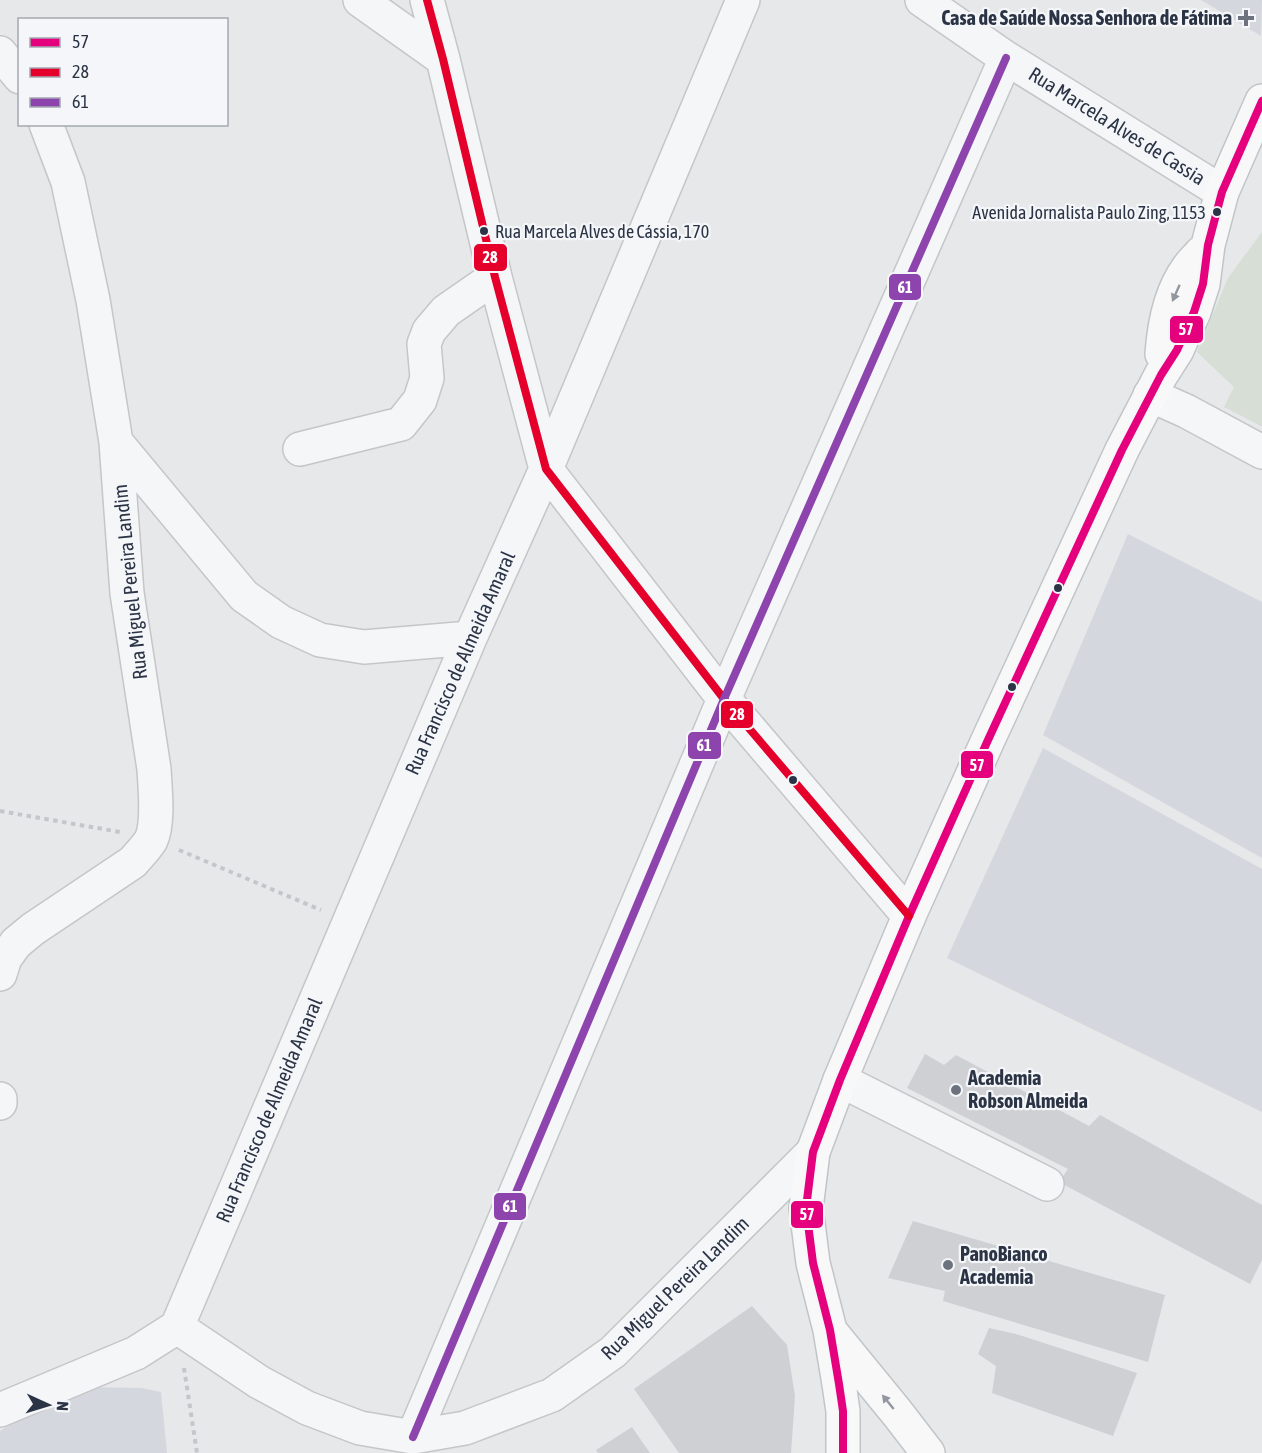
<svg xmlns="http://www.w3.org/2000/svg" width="1262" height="1453" viewBox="0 0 1262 1453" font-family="'Asap Condensed',sans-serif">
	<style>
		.built { fill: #d4d7dd }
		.green { fill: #d6ded6 }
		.building { fill: #ced0d3 }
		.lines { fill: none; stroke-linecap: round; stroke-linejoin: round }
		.minor-casing { stroke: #c4c6c8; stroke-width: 36 }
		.major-casing { stroke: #c2c5c8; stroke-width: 36 }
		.path { stroke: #c5c6ca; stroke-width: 4; stroke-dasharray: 4.5 4.5; stroke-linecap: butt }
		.minor { stroke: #f5f6f7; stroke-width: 33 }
		.major { stroke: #f8f8f8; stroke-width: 33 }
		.bus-1-casing { stroke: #f4f6f9; stroke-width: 12 }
		.bus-2-casing { stroke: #f4f6f9; stroke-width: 12 }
		.bus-3-casing { stroke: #f4f6f9; stroke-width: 12 }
		.bus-1 { stroke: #e5007d; stroke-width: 8 }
		.bus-2 { stroke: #e4002b; stroke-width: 8 }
		.bus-3 { stroke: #8e44ad; stroke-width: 8 }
		.oneway { fill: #92969e }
		.poi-dot { fill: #6c737f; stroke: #f4f6f9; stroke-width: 2 }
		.bus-dot { fill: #2b3445; stroke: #f4f6f9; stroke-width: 2 }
		.labels { text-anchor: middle; stroke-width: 4.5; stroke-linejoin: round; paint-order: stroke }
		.bus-label { font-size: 18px; fill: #2b3445; stroke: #f4f6f9; text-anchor: end }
		.poi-label { font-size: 20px; font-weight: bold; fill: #2b3445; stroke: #f4f6f9; text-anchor: start }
		.street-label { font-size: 20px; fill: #2b3445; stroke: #f4f6f9 }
		.line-badge { stroke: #f4f6f9; stroke-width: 2 }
		.badge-label { font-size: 16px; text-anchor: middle; font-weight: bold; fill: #fff }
	</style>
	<rect width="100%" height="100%" fill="#e6e8ea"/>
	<!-- built -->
	<path class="built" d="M1201,0H1262L1261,36Z
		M1128,534L1262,602V858L1043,735Z
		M1043,748L1262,869V1112L947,958Z
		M85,1387L142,1388L161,1392L167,1453H0V1431L42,1402Z"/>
	<!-- green -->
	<path class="green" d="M1262,232V426H1261L1224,407L1234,387L1197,352L1228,278Z"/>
	<!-- building -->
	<path class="building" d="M925,1054L944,1065L956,1055L1089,1126L1100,1115L1262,1205V1260L1250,1284L1059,1182L1068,1169L907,1088Z
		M913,1221L1165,1295L1148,1362L943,1301L945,1291L888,1278Z
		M752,1306L787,1345L795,1396L791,1453H679L634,1389Z
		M989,1328L1016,1334L1137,1373L1113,1436L992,1393L996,1366L978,1354Z
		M632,1427L650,1453H598L596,1450Z"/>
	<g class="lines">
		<!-- minor casing -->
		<g class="minor-casing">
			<path id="minor" d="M360,0L443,59
				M427,0L443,59L495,277L546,469L724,699L909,916
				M922,0L1006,58L1222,192
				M0,53L20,77
				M1150,395L1186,411L1262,452
				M116,442L244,596L281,622L320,640L364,647L470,638
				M300,449L401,424L420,400L427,378L424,344L429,331L446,311L495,277
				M0,974L5,958L16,943L33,929L133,862C139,855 146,848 151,840C159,823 155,788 154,769L127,593L116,442L93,300L68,182L46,124
				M840,1080L1047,1184
				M0,1099V1103
				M177,1327L470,638L546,469L743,0
				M0,1410L136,1353L177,1327L259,1382L307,1408L360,1428L413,1437L465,1428L552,1395L613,1352L813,1152
				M413,1437L724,699L1006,58"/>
		</g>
		<!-- major casing -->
		<g class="major-casing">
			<path id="major" d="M1162,354C1164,325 1171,291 1188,268C1192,262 1197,258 1201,253
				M831,1332L898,1414L928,1453
				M843,1453V1411L839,1384L830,1330L813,1263L806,1208L813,1152L840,1080L909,916L988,740L1122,450L1161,375L1177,350L1194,312L1203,284L1208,245L1222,192L1262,101"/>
		</g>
		<!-- path -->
		<path class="path" d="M0,811L120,832
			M179,850L321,910
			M184,1368L197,1453"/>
		<!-- minor -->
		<use href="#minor" class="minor"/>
		<!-- major -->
		<use href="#major" class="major"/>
		<!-- bus-1 casing -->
		<g class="bus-1-casing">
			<path id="bus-1" d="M843,1453V1411L839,1384L830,1330L813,1263L806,1208L813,1152L840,1080L909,916L988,740L1122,450L1161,375L1177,350L1194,312L1203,284L1208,245L1222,192L1262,101"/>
		</g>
		<!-- bus-2 casing -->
		<g class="bus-2-casing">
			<path id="bus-2" d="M427,0L443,59L495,277L546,469L724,699L909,916"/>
		</g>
		<!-- bus-3 casing -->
		<g class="bus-3-casing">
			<path id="bus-3" d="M413,1437L724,699L1006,58"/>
		</g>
		<!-- bus-1 -->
		<use href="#bus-1" class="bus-1"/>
		<!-- bus-2 -->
		<use href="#bus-2" class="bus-2"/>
		<!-- bus-3 -->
		<use href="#bus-3" class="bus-3"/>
	</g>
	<!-- one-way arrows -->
	<defs><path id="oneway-solid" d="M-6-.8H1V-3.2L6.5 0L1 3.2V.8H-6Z" transform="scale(1.5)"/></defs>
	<g class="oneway">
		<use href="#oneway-solid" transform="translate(1176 293) rotate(114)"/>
		<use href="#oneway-solid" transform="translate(888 1402) rotate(-129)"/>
	</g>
	<!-- markers -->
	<g class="poi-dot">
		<path d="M1243 9h6v6h6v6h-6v6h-6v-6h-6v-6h6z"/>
		<circle cx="956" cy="1090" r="6"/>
		<circle cx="948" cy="1265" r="6"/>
	</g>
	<g class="bus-dot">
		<circle cx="1217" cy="212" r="5"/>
		<circle cx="484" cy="231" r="5"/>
		<circle cx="1058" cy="588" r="5"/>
		<circle cx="1012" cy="687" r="5"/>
		<circle cx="793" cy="780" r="5"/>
	</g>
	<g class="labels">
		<!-- bus labels -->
		<g class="bus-label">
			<text x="1206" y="219">Avenida Jornalista Paulo Zing, 1153</text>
			<text x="495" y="238" text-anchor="start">Rua Marcela Alves de Cássia, 170</text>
		</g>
		<!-- poi labels -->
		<g class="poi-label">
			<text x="1232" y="25" text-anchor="end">Casa de Saúde Nossa Senhora de Fátima</text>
			<text x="968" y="1085">Academia<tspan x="968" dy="23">Robson Almeida</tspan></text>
			<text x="960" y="1261">PanoBianco<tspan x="960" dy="23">Academia</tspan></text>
		</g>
		<!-- street labels -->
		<g class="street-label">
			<text transform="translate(1117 126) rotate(32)" y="7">Rua Marcela Alves de Cassia</text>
			<text transform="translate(130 582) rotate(-96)" y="7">Rua Miguel Pereira Landim</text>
			<text transform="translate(460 663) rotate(-66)" y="7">Rua Francisco de Almeida Amaral</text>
			<text transform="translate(269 1110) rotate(-67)" y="7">Rua Francisco de Almeida Amaral</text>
			<text transform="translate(675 1288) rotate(-44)" y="7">Rua Miguel Pereira Landim</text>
		</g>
	</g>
	<g class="line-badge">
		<rect x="473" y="243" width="35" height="29" rx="6" fill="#e4002b"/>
		<rect x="888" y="273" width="34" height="28" rx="6" fill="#8e44ad"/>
		<rect x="1169" y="315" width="35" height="29" rx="6" fill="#e5007d"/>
		<rect x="720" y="700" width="34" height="29" rx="6" fill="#e4002b"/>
		<rect x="687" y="731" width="35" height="29" rx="6" fill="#8e44ad"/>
		<rect x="960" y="750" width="34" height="29" rx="6" fill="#e5007d"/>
		<rect x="493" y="1192" width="34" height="29" rx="6" fill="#8e44ad"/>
		<rect x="790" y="1200" width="34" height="29" rx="6" fill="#e5007d"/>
	</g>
	<g class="badge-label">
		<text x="490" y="263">28</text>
		<text x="905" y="293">61</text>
		<text x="1186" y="335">57</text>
		<text x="737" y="720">28</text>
		<text x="704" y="751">61</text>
		<text x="977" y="771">57</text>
		<text x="510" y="1212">61</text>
		<text x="807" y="1220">57</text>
	</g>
	<!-- legend -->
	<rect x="18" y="18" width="210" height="108" fill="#f4f6f9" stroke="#a4a8b1" stroke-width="1.5"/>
	<rect x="30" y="38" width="30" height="9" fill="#e5007d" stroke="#a4a8b1" stroke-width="1.5"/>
	<text x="72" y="48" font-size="18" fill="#2b3445">57</text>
	<rect x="30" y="68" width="30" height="9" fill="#e4002b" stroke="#a4a8b1" stroke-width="1.5"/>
	<text x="72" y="78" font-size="18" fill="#2b3445">28</text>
	<rect x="30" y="98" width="30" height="9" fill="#8e44ad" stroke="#a4a8b1" stroke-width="1.5"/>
	<text x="72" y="108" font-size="18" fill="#2b3445">61</text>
	<!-- north arrow -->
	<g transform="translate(48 1405) rotate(94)" stroke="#f4f6f9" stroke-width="4.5" paint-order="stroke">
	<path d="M0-4.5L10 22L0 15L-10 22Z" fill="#2b3445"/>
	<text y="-9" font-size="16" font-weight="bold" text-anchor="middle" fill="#2b3445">N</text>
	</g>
</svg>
